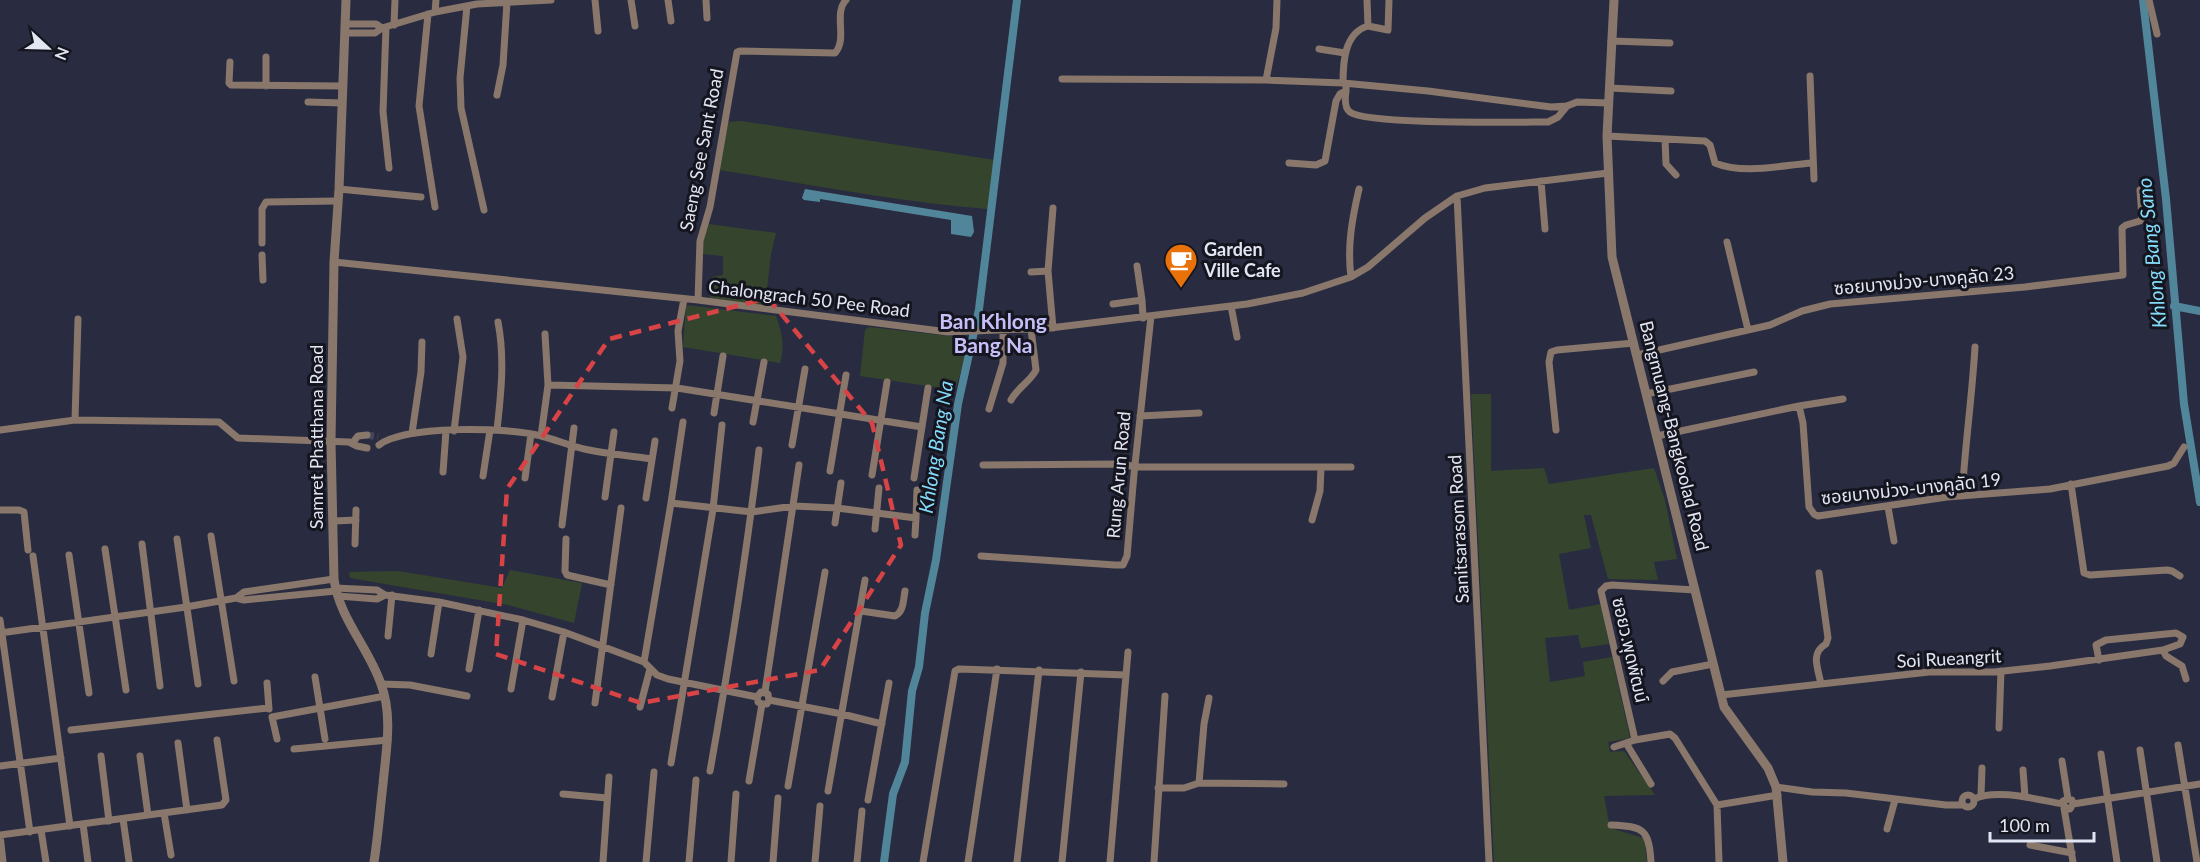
<svg xmlns="http://www.w3.org/2000/svg" width="2200" height="862" viewBox="0 0 2200 862" font-family="Lato,'Noto Sans Thai',sans-serif">
	<style>
		.green { fill: #35452d }
		.water { fill: #51869a }
		.lines { fill: none; stroke-linecap: round; stroke-linejoin: round }
		.canal { stroke: #51869a; stroke-width: 8 }
		.minor-tunnel { stroke: #45485b; stroke-width: 7; stroke-dasharray: 7 3.5; stroke-linecap: butt }
		.minor { stroke: #89776b; stroke-width: 7 }
		.tertiary { stroke: #89776b; stroke-width: 9 }
		.marked { fill: none; stroke: #d84446; stroke-width: 4.5; stroke-dasharray: 12 8; stroke-linejoin: round }
		.labels { text-anchor: middle; stroke-width: 6; stroke-linejoin: round; paint-order: stroke }
		.street-label { font-size: 18px; fill: #e2e5f2; stroke: #14151e }
		.poi-label { font-size: 18px; font-weight: bold; fill: #e2e5f2; stroke: #14151e; text-anchor: start }
		.water-label { font-size: 20px; font-style: italic; fill: #85dbfb; stroke: #14151e }
		.quarter-label { font-size: 21px; font-weight: bold; fill: #c6bff8; stroke: #14151e }
	</style>
	<rect width="100%" height="100%" fill="#292c40"/>
	<!-- green -->
	<path class="green" d="M742,121L995,160L988,209C897,202 809,184 719,170L728,122Z
		M709,224L776,233L771,254L765,306L710,298L712,277L723,275V256L703,254V237Z
		M686,305L776,316C782,333 785,346 780,363L683,347Z
		M869,327L967,338L968,349L955,390L860,376L865,330Z
		M1471,394H1491V471L1544,468L1549,484L1654,468L1665,500L1677,559L1654,562L1658,580L1608,579L1591,515H1584L1591,548L1559,554L1569,610L1601,604L1609,644L1581,648L1578,635L1545,638L1550,682L1585,676L1583,662L1612,657L1630,738L1608,742L1610,752L1624,751L1655,795L1604,796L1610,828L1644,838L1647,862H1494Z
		M510,570L582,583L574,623L508,605L350,578L349,572L398,571L502,588Z"/>
	<!-- water -->
	<path class="water" d="M805,189L972,216L974,232L971,237L951,234V220L820,199V202L804,200L802,198Z"/>
	<g class="lines">
		<!-- canal -->
		<path class="canal" d="M2143,0L2166,199L2184,404L2200,502
			M2174,306L2200,311
			M884,862L893,794L905,762L912,691L919,667L925,613L936,560L958,404L979,309L1017,0"/>
		<!-- minor-tunnel -->
		<path class="minor-tunnel" d="M367,435L378,437"/>
		<!-- minor -->
		<path class="minor" d="M595,0L598,31
			M631,0L635,26
			M668,0L671,21
			M706,0L707,18
			M1367,0L1368,26L1388,30L1389,0
			M2149,0L2157,34
			M467,6L460,78L461,108L484,210
			M435,12L436,0
			M428,14L419,106L435,207
			M345,24H376L382,28
			M394,25L395,0
			M386,27L383,112L389,168
			M345,33H375L382,28L435,12L477,4L551,0
			M1611,41L1670,43
			M1319,49L1345,53
			M266,57V86
			M230,62L229,83L231,85L343,86
			M1810,76L1814,179
			M1062,79L1266,80L1343,83L1428,91L1551,107L1567,106L1577,102L1608,103
			M1266,80L1276,28L1277,0
			M1343,83C1343,63 1344,33 1368,26
			M1609,88L1671,91
			M1346,91C1345,98 1344,108 1350,112C1367,125 1518,122 1548,122L1558,117L1567,106
			M497,95L503,65L507,2
			M308,102L342,103
			M1607,136L1705,141L1710,145L1715,163C1744,175 1782,165 1812,163
			M1665,139L1666,164L1676,175
			M1289,163L1316,165L1325,161L1336,101L1340,94L1346,91V87
			M1541,181L1545,229
			M339,189L421,197
			M1457,196L1489,862
			M1053,208L1048,271L1053,328
			M1727,242L1748,330
			M262,243V209L266,202L337,201
			M262,255L263,280
			M334,262L698,300L948,332L1050,328L1247,304L1303,293L1351,277L1368,267L1425,218L1457,196L1485,188L1608,173
			M1137,266L1142,300
			M1031,272L1048,271
			M1351,277C1347,247 1352,219 1359,189
			M698,300L700,241L710,207L737,52L740,51L835,53C848,39 833,13 846,0
			M1113,304L1142,300L1143,318
			M1231,306L1237,337
			M1637,355L1770,325L1802,311L1830,304L2025,287L2123,275L2122,228L2126,225L2140,221L2142,218L2140,190
			M548,385L677,388L922,427
			M1646,394L1754,372
			M1011,400C1018,387 1030,382 1036,370L1031,329
			M1799,406L1843,399
			M672,408L680,361L678,331L684,299
			M989,409L1003,363V331
			M714,413L723,356
			M1140,416L1199,413
			M75,420L78,319
			M753,422L764,362
			M0,430L75,420L219,422L238,438L349,442L357,446L367,448
			M497,430C501,394 505,358 498,322
			M1556,430L1549,362L1551,352L1557,350L1634,343
			M454,431L463,357L457,319
			M412,433L421,372L422,342
			M541,436L548,385L545,334
			M1657,436L1799,406L1803,423L1809,507L1814,514L1818,516L1947,497L2050,489L2168,466L2174,463L2184,447
			M353,442L358,436L367,435
			M379,445C404,425 509,427 541,436C557,440 572,447 589,450C610,454 631,456 652,459
			M792,445L805,369
			M983,465L1122,464L1135,467H1351
			M830,471L846,375
			M443,472L446,431
			M872,475L887,382
			M483,476L490,430
			M525,478L531,434
			M914,478L928,388
			M2071,484L2084,573L2090,575L2167,570L2172,571L2180,576
			M1962,496C1965,446 1972,397 1975,347
			M605,497L614,432
			M646,498L655,441
			M671,503L752,512L794,506L837,508L916,518L917,490
			M1888,507L1894,541
			M0,510H19L24,512L28,550
			M1312,520L1320,491L1321,467
			M334,521L356,520
			M835,523L841,483
			M562,525L574,428
			M875,529L879,488
			M915,535L916,518
			M211,536L234,681
			M177,539L198,684
			M566,539L565,571L567,575L611,585
			M142,544L160,686
			M355,544L356,510
			M105,549L126,690
			M69,555L89,693
			M33,556L70,826
			M981,556L1115,565H1123L1127,556L1134,474L1151,316
			M1819,573L1828,638L1826,644C1810,653 1818,668 1821,684
			M335,588L377,590L385,595L439,602L523,620L564,632L644,662L657,675L668,679L757,697
			M338,596L377,599L385,595
			M236,598L244,600L336,591
			M861,611L895,616C904,611 903,601 905,591
			M0,620L30,832
			M0,633L186,607L236,598L244,592L334,579
			M388,636L392,595
			M2163,650L2166,656L2182,666L2186,679
			M431,654L439,602
			M644,662L671,503L683,422
			M469,669L479,610
			M315,677L325,739
			M1663,681L1672,672L1713,664
			M267,683L269,709
			M381,684L410,685L467,696
			M511,689L523,620
			M765,692L799,465
			M1721,695L1929,672H1994L2050,666L2163,650L2180,644L2183,637L2176,633L2106,640L2096,645L2099,660
			M552,697L564,632
			M769,700L768,694L761,692L757,697L758,702L762,704H767L769,700L842,714L882,724
			M595,703L621,508
			M640,707L650,669
			M1999,728L2001,671
			M71,730L268,708
			M277,739L272,717L385,696
			M1635,740L1601,591L1606,586L1612,585L1695,590
			M178,743L187,810
			M1626,743L1651,784
			M2178,745L2197,862
			M1614,747L1635,740L1670,734L1675,738L1717,805L1778,795
			M294,749L388,740
			M2140,750L2157,862
			M2101,754L2117,862
			M101,756L109,821
			M140,756L148,815
			M2062,761L2068,799L2072,800L2073,804L2070,809H2067L2063,804V801L2068,799
			M671,763L713,509L722,425
			M0,766L61,758
			M2023,770L2025,797
			M710,771C729,665 746,557 759,450
			M749,781L762,704
			M1199,783L1204,724L1209,698
			M788,786L825,572
			M1776,787L1812,792L1846,793L1946,805H1963
			M1158,788H1184L1199,783L1284,784
			M828,791L865,580
			M563,794L607,798
			M1962 801a6 6 0 1 1 12 0a6 6 0 1 1-12 0Z
			M1981,795L1982,768
			M1974,799C1997,788 2038,800 2063,804
			M868,800L889,683
			M2073,804L2200,784
			M1717,805L1719,862
			M2064,808L2073,862
			M164,813L171,855
			M123,819L129,861
			M83,824L88,862
			M1611,825C1644,826 1649,830 1651,862
			M1887,829L1895,800
			M41,830L46,862
			M0,835L222,805L226,800L217,740
			M0,835L3,862
			M2030,845L2072,853
			M603,862L609,777
			M646,862L654,772
			M689,862L696,780
			M731,862L736,794
			M773,862L778,798
			M815,862L820,806
			M857,862L862,811
			M923,862L955,671L959,669L1126,675
			M968,862L997,669
			M1017,862L1039,670
			M1062,862L1081,672
			M1110,862L1128,652
			M1154,862L1165,696"/>
		<!-- tertiary -->
		<path class="tertiary" d="M346,0L339,189L334,262L331,441L334,579C339,618 369,648 381,684C393,716 386,751 383,784C380,810 378,836 374,862
			M1614,0L1607,136L1612,257L1724,707L1768,768L1776,787L1783,862"/>
	</g>
	<!-- marked area -->
	<path class="marked" d="M768,298L872,423L901,545L820,670L641,703L496,654L507,489L609,339Z"/>
	<!-- icons -->
	<defs>
		<g id="cafe-pin" transform="scale(1.725)"><path d="M0 17L-7.5 6A9.5 9.5 0 1 1 7.5 6Z" fill="#e8710a" stroke="#14151e"/><path d="M-5.5-4.5H6V0H3Q3 3.5 0 3.5H-2.5Q-5.5 3.5-5.5 0ZM3-3.2v2h1.7v-2ZM-6 4.5H4V6H-6Z" fill="#fff"/></g>
	</defs>
	<g fill-rule="evenodd">
		<use href="#cafe-pin" x="1181" y="260"/>
	</g>
	<g class="labels">
		<!-- street labels -->
		<g class="street-label">
			<text transform="translate(702 150) rotate(-79)" y="6">Saeng See Sant Road</text>
			<text transform="translate(1924 281) rotate(-5)" y="6">ซอยบางม่วง-บางคูลัด 23</text>
			<text transform="translate(809 299) rotate(7)" y="6">Chalongrach 50 Pee Road</text>
			<text transform="translate(1674 436) rotate(76)" y="6">Bangmuang-Bangkoolad Road</text>
			<text transform="translate(317 437) rotate(-90)" y="6">Samret Phatthana Road</text>
			<text transform="translate(1119 475) rotate(-85)" y="6">Rung Arun Road</text>
			<text transform="translate(1911 489) rotate(-6)" y="6">ซอยบางม่วง-บางคูลัด 19</text>
			<text transform="translate(1459 529) rotate(-93)" y="6">Sanitsarasom Road</text>
			<text transform="translate(1630 650) rotate(77)" y="6">ซอยว.พุดพัฒน์</text>
			<text transform="translate(1949 659) rotate(-3)" y="6">Soi Rueangrit</text>
		</g>
		<!-- poi labels -->
		<g class="poi-label">
			<text x="1204" y="256">Garden<tspan x="1204" dy="21">Ville Cafe</tspan></text>
		</g>
		<!-- water labels -->
		<g class="water-label">
			<text transform="translate(2152 253) rotate(-96)" y="7">Khlong Bang Sano</text>
			<text transform="translate(936 447) rotate(-81)" y="7">Khlong Bang Na</text>
		</g>
		<!-- quarter labels -->
		<g class="quarter-label">
			<text x="993" y="329">Ban Khlong<tspan x="993" dy="24">Bang Na</tspan></text>
		</g>
	</g>
	<!-- north arrow -->
	<g transform="translate(48 48) rotate(112)" stroke="#14151e" stroke-width="4.5" paint-order="stroke">
	<path d="M0-4.5L10 22L0 15L-10 22Z" fill="#e2e5f2"/>
	<text y="-9" font-size="16" font-weight="bold" text-anchor="middle" fill="#e2e5f2">N</text>
	</g>
	<!-- scale -->
	<path d="M1990 832v9h104v-9" fill="none" stroke="#e2e5f2" stroke-width="3"/>
	<text x="1999" y="832" font-size="18" fill="#e2e5f2" stroke="#14151e" stroke-width="4.5" paint-order="stroke">100 m</text>
</svg>
